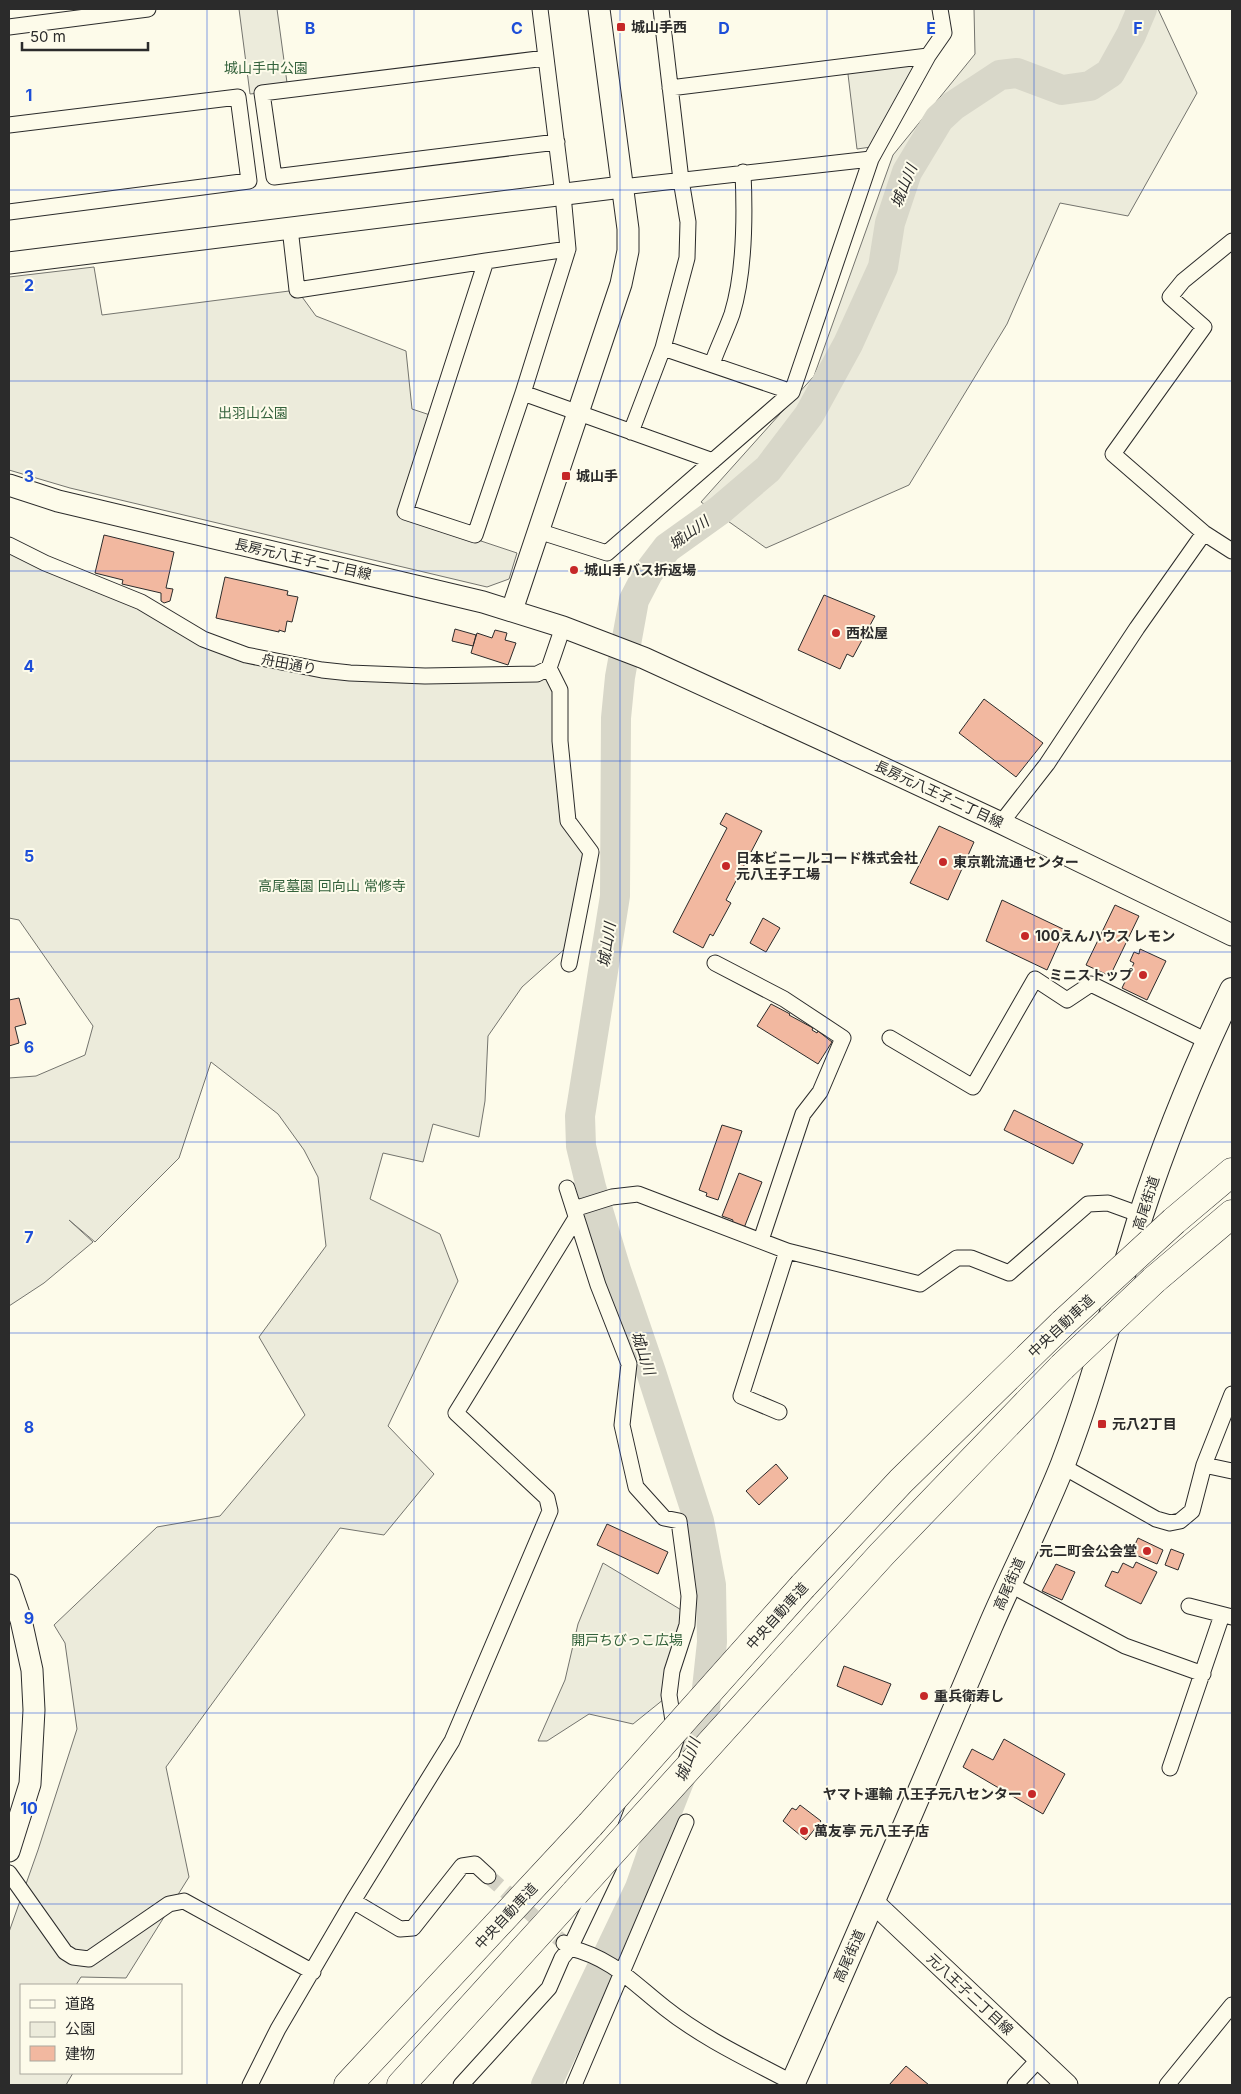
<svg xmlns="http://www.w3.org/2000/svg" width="1241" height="2094" viewBox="0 0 1241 2094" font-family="Inter,'Noto Sans JP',sans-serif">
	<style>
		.green { fill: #ecebdb; stroke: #74746e }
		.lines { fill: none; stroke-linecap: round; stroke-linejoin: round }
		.river { stroke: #d8d7c9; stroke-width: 30 }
		.building { fill: #f2b8a0; stroke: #2b2b2b }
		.street-tunnel { stroke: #d3d1c4; stroke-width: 15; stroke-dasharray: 15 8; stroke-linecap: butt }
		.street-casing { stroke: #2b2b2b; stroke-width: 17 }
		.secondary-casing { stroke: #2b2b2b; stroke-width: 23 }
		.primary-casing { stroke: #2b2b2b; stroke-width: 26 }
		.highway-casing { stroke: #2b2b2b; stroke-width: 29 }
		.street { stroke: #fdfbea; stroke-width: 15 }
		.secondary { stroke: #fdfbea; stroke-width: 21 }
		.primary { stroke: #fdfbea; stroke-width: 24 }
		.highway { stroke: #fdfbea; stroke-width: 28 }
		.highway-bridge-casing { stroke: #2b2b2b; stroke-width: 29; stroke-linecap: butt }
		.highway-bridge { stroke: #fdfbea; stroke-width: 28 }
		.grid { fill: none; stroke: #1d4ed8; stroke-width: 1; stroke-opacity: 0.55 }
		.poi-dot { fill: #c62828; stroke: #fdfbea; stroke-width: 2 }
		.labels { text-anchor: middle; stroke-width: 4; stroke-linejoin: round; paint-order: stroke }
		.poi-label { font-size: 14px; font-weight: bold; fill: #2b2b2b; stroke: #fdfbea; text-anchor: start }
		.park-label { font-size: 14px; fill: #34623c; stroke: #fdfbea }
		.street-label { font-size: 14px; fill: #2b2b2b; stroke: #fdfbea }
		.water-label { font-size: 15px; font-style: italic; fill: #2b2b2b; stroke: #fdfbea }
		.grid-label { font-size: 16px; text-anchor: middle; font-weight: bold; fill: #1d4ed8; stroke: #fdfbea; stroke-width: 4; stroke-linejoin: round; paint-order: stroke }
	</style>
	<rect width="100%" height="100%" fill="#fdfbea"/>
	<!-- green -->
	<path class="green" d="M239,9H277L288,90L250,94Z
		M974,9H1158L1197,93L1128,216L1060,203L1007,324L909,485L766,548L701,502L814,376L893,155L975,54Z
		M928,56L878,146L857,149L847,66Z
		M94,267L102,315L297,290L316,316L406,351L412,409L436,417L406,512L475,535L481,541L517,553L509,579L487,587L70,488L9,470V277Z
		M9,545L203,639L322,670L553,677L563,824L587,856L577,938L522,987L488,1036L485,1101L479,1137L433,1124L423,1162L383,1153L370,1199L440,1234L458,1281L388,1426L434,1474L384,1535L340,1528L166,1767L189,1877L126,1978L81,1977L76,1985H21V2073H73L66,2085H9V1932L38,1850L77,1729L65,1643L54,1625L157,1527L220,1516L305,1415L259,1337L326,1246L318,1177L304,1150L278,1114L211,1062L179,1158L95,1242L69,1220L93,1242L44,1283L9,1306V1078L36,1076L85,1055L93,1026L19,920L9,918Z
		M603,1563L688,1614L669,1695L633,1724L589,1714L547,1741H538L565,1680L578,1624Z"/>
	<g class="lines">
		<!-- river -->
		<path class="river" d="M546,2085L640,1888L664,1819L694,1743L705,1707L712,1642L711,1585L699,1521L651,1372L616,1270L591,1187L581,1146L580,1116L615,896L616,718L620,677L634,600L648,573L667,548L720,510L768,469L809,415L848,344L883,267L890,223L907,172L939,119L953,106L1000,75L1017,73L1062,90L1090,86L1110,73L1131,35L1142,9"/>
	</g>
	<!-- building -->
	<path class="building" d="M104,535L174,552L166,588L173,589L170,601L164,603L161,601V593L122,584L123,580L95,573Z
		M225,577L288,591L287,595L298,597L292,622L287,621L285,632L279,630V632L216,618Z
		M824,595L875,616L853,657L847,654L840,669L798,650Z
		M455,629L476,635L473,646L452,641Z
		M495,630L507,633L505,640L516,643L508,665L471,653L477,633L492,638Z
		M984,699L1043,743L1016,777L959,733Z
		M726,813L762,831L726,900L731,903L713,936L710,934L703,948L673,932L727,828L720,824Z
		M939,826L974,842L948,900L910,883Z
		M1002,900L1065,930L1047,970L986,941Z
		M1115,905L1139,916L1110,976L1086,965Z
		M763,918L780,928L766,952L750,943Z
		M1140,949L1166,961L1147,1000L1122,988L1134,963L1130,961L1134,952L1139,954Z
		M19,998L26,1024L15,1027L19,1043L9,1046V1000Z
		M771,1004L790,1014L789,1015L813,1028L812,1030L817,1033L818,1031L832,1042L818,1064L757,1026Z
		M1014,1110L1083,1144L1073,1164L1004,1130Z
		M722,1125L742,1131L718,1200L706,1196L707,1193L699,1190Z
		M739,1173L762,1182L744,1228L732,1224L733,1220L722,1216Z
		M776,1464L788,1478L759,1505L746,1491Z
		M607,1524L668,1552L658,1574L597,1545Z
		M1138,1538L1163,1550L1157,1564L1131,1553Z
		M1171,1549L1184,1554L1178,1570L1165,1565Z
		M1136,1562L1157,1572L1141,1604L1105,1586L1112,1571L1118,1573L1123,1563L1133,1568Z
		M1056,1564L1075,1572L1062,1600L1042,1591Z
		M844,1666L891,1684L882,1705L837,1686Z
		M1004,1739L1065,1774L1043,1814L963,1767L972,1749L993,1760Z
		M800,1805L821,1821L806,1840L783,1821L792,1808L796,1810Z
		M906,2066L929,2085H889Z"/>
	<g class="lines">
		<!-- street-tunnel -->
		<path class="street-tunnel" d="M488,1876L564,1943"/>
		<!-- street casing -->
		<g class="street-casing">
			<path id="street" d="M540,9L563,195L568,249L486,261L405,512L475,535L523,393L568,249
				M9,27L148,9
				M546,58L262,93L274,177L557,142
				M670,88L928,56
				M9,125L238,97L249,181L9,212
				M622,187L871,159
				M290,228L297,290L486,261
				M1232,241L1183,281L1170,297L1204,327L1113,454L1204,533L1232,551
				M663,348L792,392
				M712,364C718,347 726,331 732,314C745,272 745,216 743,172
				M523,393L713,461
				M631,432L663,348L687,258L688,222L681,180L661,9
				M538,531L607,553L792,392L871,159L928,56L944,33L940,9
				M9,545L45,563L141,602L203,639L246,655L322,670L350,673L425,676L537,674L549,668L563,627
				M549,668L560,690V741L568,821L591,852L569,964
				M1001,823L1047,764L1137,628L1204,533
				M715,963L784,999L843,1038L820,1092L803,1114L761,1240
				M890,1038L973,1087L1035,979L1067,1000L1091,984L1207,1041
				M567,1188L598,1285L629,1364L622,1425L636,1487L664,1518L679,1521L689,1596L687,1625L672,1671L669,1695L676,1740L669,1761L635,1803L626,1826
				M574,1209L612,1197L638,1194L787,1251L920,1284L957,1258H971L1009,1273L1088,1204L1108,1203L1141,1215
				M779,1412L741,1396L787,1251
				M1204,1465L1232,1471
				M1062,1466L1156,1519L1170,1523L1180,1521L1192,1511L1204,1465L1232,1394
				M1009,1584L1125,1646L1203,1674
				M1189,1606L1232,1617
				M1170,1768L1222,1615
				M9,1873L65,1952L73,1957L89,1959L169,1904L184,1901L313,1972
				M353,1901L400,1929L413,1928L462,1866L475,1864L488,1876
				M564,1943L570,1948L609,1866
				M250,2085L278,2029L353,1901L452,1741L550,1511L547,1498L456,1413L576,1218
				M461,2085L549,1988L562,1958L570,1948C612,1958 633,1983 665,2008C704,2039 750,2060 793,2083
				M574,2085L686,1822
				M1015,2085L1039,2059
				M1167,2085L1232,2005"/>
		</g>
		<!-- secondary casing -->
		<g class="secondary-casing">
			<path id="secondary" d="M9,263L622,187
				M9,485L58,501L483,602L563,627L644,658L823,740L1001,823L1232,935
				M512,610L621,284L628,251V229L599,9
				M9,1585L21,1620L32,1670L34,1710L30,1784L9,1851
				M873,1902L1067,2085"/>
		</g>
		<!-- primary casing -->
		<g class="primary-casing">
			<path id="primary" d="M792,2085C860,1933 925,1780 990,1627C1013,1573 1041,1520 1063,1464C1094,1383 1115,1298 1141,1215C1166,1138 1197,1063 1232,990"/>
		</g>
		<!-- highway casing -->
		<g class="highway-casing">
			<path id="highway" d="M1174,1221L1232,1172
				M1154,1280L1232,1214
				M803,1586L901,1481L1063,1323
				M782,1664L882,1554L1062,1367
				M348,2085L590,1825
				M401,2085L575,1893"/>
		</g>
		<!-- street -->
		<use href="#street" class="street"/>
		<!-- secondary -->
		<use href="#secondary" class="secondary"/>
		<!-- primary -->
		<use href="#primary" class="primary"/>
		<!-- highway -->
		<use href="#highway" class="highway"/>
		<!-- highway-bridge casing -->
		<g class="highway-bridge-casing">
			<path id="highway-bridge" d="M1063,1323L1174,1221
				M1062,1367L1154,1280
				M590,1825L803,1586
				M575,1893L782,1664"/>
		</g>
		<!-- highway-bridge -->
		<use href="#highway-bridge" class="highway-bridge"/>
	</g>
	<!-- grid -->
	<path class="grid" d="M207,9V2085M414,9V2085M620,9V2085M827,9V2085M1034,9V2085M9,190H1232M9,381H1232M9,571H1232M9,761H1232M9,952H1232M9,1142H1232M9,1333H1232M9,1523H1232M9,1713H1232M9,1904H1232"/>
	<!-- markers -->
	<g class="poi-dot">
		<rect x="616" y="22" width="10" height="10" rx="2.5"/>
		<rect x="561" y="471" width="10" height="10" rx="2.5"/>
		<circle cx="574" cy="570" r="5"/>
		<circle cx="836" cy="633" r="5"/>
		<circle cx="943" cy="862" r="5"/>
		<circle cx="726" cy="866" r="5"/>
		<circle cx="1025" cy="936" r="5"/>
		<circle cx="1143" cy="975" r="5"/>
		<rect x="1097" y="1419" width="10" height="10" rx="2.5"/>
		<circle cx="1147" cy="1551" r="5"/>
		<circle cx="924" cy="1696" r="5"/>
		<circle cx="1032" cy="1794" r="5"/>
		<circle cx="804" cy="1831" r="5"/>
	</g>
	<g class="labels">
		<!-- poi labels -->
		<g class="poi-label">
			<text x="631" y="32">城山手西</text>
			<text x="576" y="481">城山手</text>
			<text x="584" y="575">城山手バス折返場</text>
			<text x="846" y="638">西松屋</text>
			<text x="736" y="863">日本ビニールコード株式会社<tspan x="736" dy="16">元八王子工場</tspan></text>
			<text x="953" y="867">東京靴流通センター</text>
			<text x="1035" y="941">100えんハウス レモン</text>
			<text x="1133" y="980" text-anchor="end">ミニストップ</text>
			<text x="1112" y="1429">元八2丁目</text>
			<text x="1137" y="1556" text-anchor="end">元二町会公会堂</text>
			<text x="934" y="1701">重兵衛寿し</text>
			<text x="1022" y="1799" text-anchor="end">ヤマト運輸 八王子元八センター</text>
			<text x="814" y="1836">萬友亭 元八王子店</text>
		</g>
		<!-- park labels -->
		<g class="park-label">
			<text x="266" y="73">城山手中公園</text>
			<text x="253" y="418">出羽山公園</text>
			<text x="332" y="891">高尾墓園 回向山 常修寺</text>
			<text x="627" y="1645">開戸ちびっこ広場</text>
		</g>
		<!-- street labels -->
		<g class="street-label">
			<text transform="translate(303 559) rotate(13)" y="5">長房元八王子二丁目線</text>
			<text transform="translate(289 664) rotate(11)" y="5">舟田通り</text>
			<text transform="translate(939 794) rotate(25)" y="5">長房元八王子二丁目線</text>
			<text transform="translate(1146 1203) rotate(-72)" y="5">高尾街道</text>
			<text transform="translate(1061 1326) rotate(-43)" y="5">中央自動車道</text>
			<text transform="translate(1009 1584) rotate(-66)" y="5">高尾街道</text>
			<text transform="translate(777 1616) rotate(-48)" y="5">中央自動車道</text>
			<text transform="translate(506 1916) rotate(-47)" y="5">中央自動車道</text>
			<text transform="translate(849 1956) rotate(-66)" y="5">高尾街道</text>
			<text transform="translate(970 1994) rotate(43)" y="5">元八王子二丁目線</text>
		</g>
		<!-- water labels -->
		<g class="water-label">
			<text transform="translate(904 186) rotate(-68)" y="5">城山川</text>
			<text transform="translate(689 533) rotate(-36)" y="5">城山川</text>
			<text transform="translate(607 945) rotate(-81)" y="5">城山川</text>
			<text transform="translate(643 1353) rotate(72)" y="5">城山川</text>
			<text transform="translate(688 1760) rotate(-70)" y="5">城山川</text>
		</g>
	</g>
	<g class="grid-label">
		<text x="310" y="34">B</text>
		<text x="517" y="34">C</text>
		<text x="724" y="34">D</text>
		<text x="931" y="34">E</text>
		<text x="1138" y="34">F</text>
		<text x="29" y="101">1</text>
		<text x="29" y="291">2</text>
		<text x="29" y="482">3</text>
		<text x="29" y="672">4</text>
		<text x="29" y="862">5</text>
		<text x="29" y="1053">6</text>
		<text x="29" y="1243">7</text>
		<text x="29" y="1433">8</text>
		<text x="29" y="1624">9</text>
		<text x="29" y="1814">10</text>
	</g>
	<!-- border -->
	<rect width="1241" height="2094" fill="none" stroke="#2b2b2b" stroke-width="20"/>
	<!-- legend -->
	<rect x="20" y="1984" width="162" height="90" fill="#fdfbea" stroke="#a9a89e"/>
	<rect x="30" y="2000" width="25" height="8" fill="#fdfbea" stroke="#a9a89e"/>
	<text x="65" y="2009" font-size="15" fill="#2b2b2b">道路</text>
	<rect x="30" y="2022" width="25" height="15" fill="#ecebdb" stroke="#a9a89e"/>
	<text x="65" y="2034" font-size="15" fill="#2b2b2b">公園</text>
	<rect x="30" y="2046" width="25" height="15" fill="#f2b8a0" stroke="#a9a89e"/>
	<text x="65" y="2059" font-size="15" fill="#2b2b2b">建物</text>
	<!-- scale -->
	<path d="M22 42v8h126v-8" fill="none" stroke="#2b2b2b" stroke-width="2.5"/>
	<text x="30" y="42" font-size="15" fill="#2b2b2b" stroke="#fdfbea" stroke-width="4" paint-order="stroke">50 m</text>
</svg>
